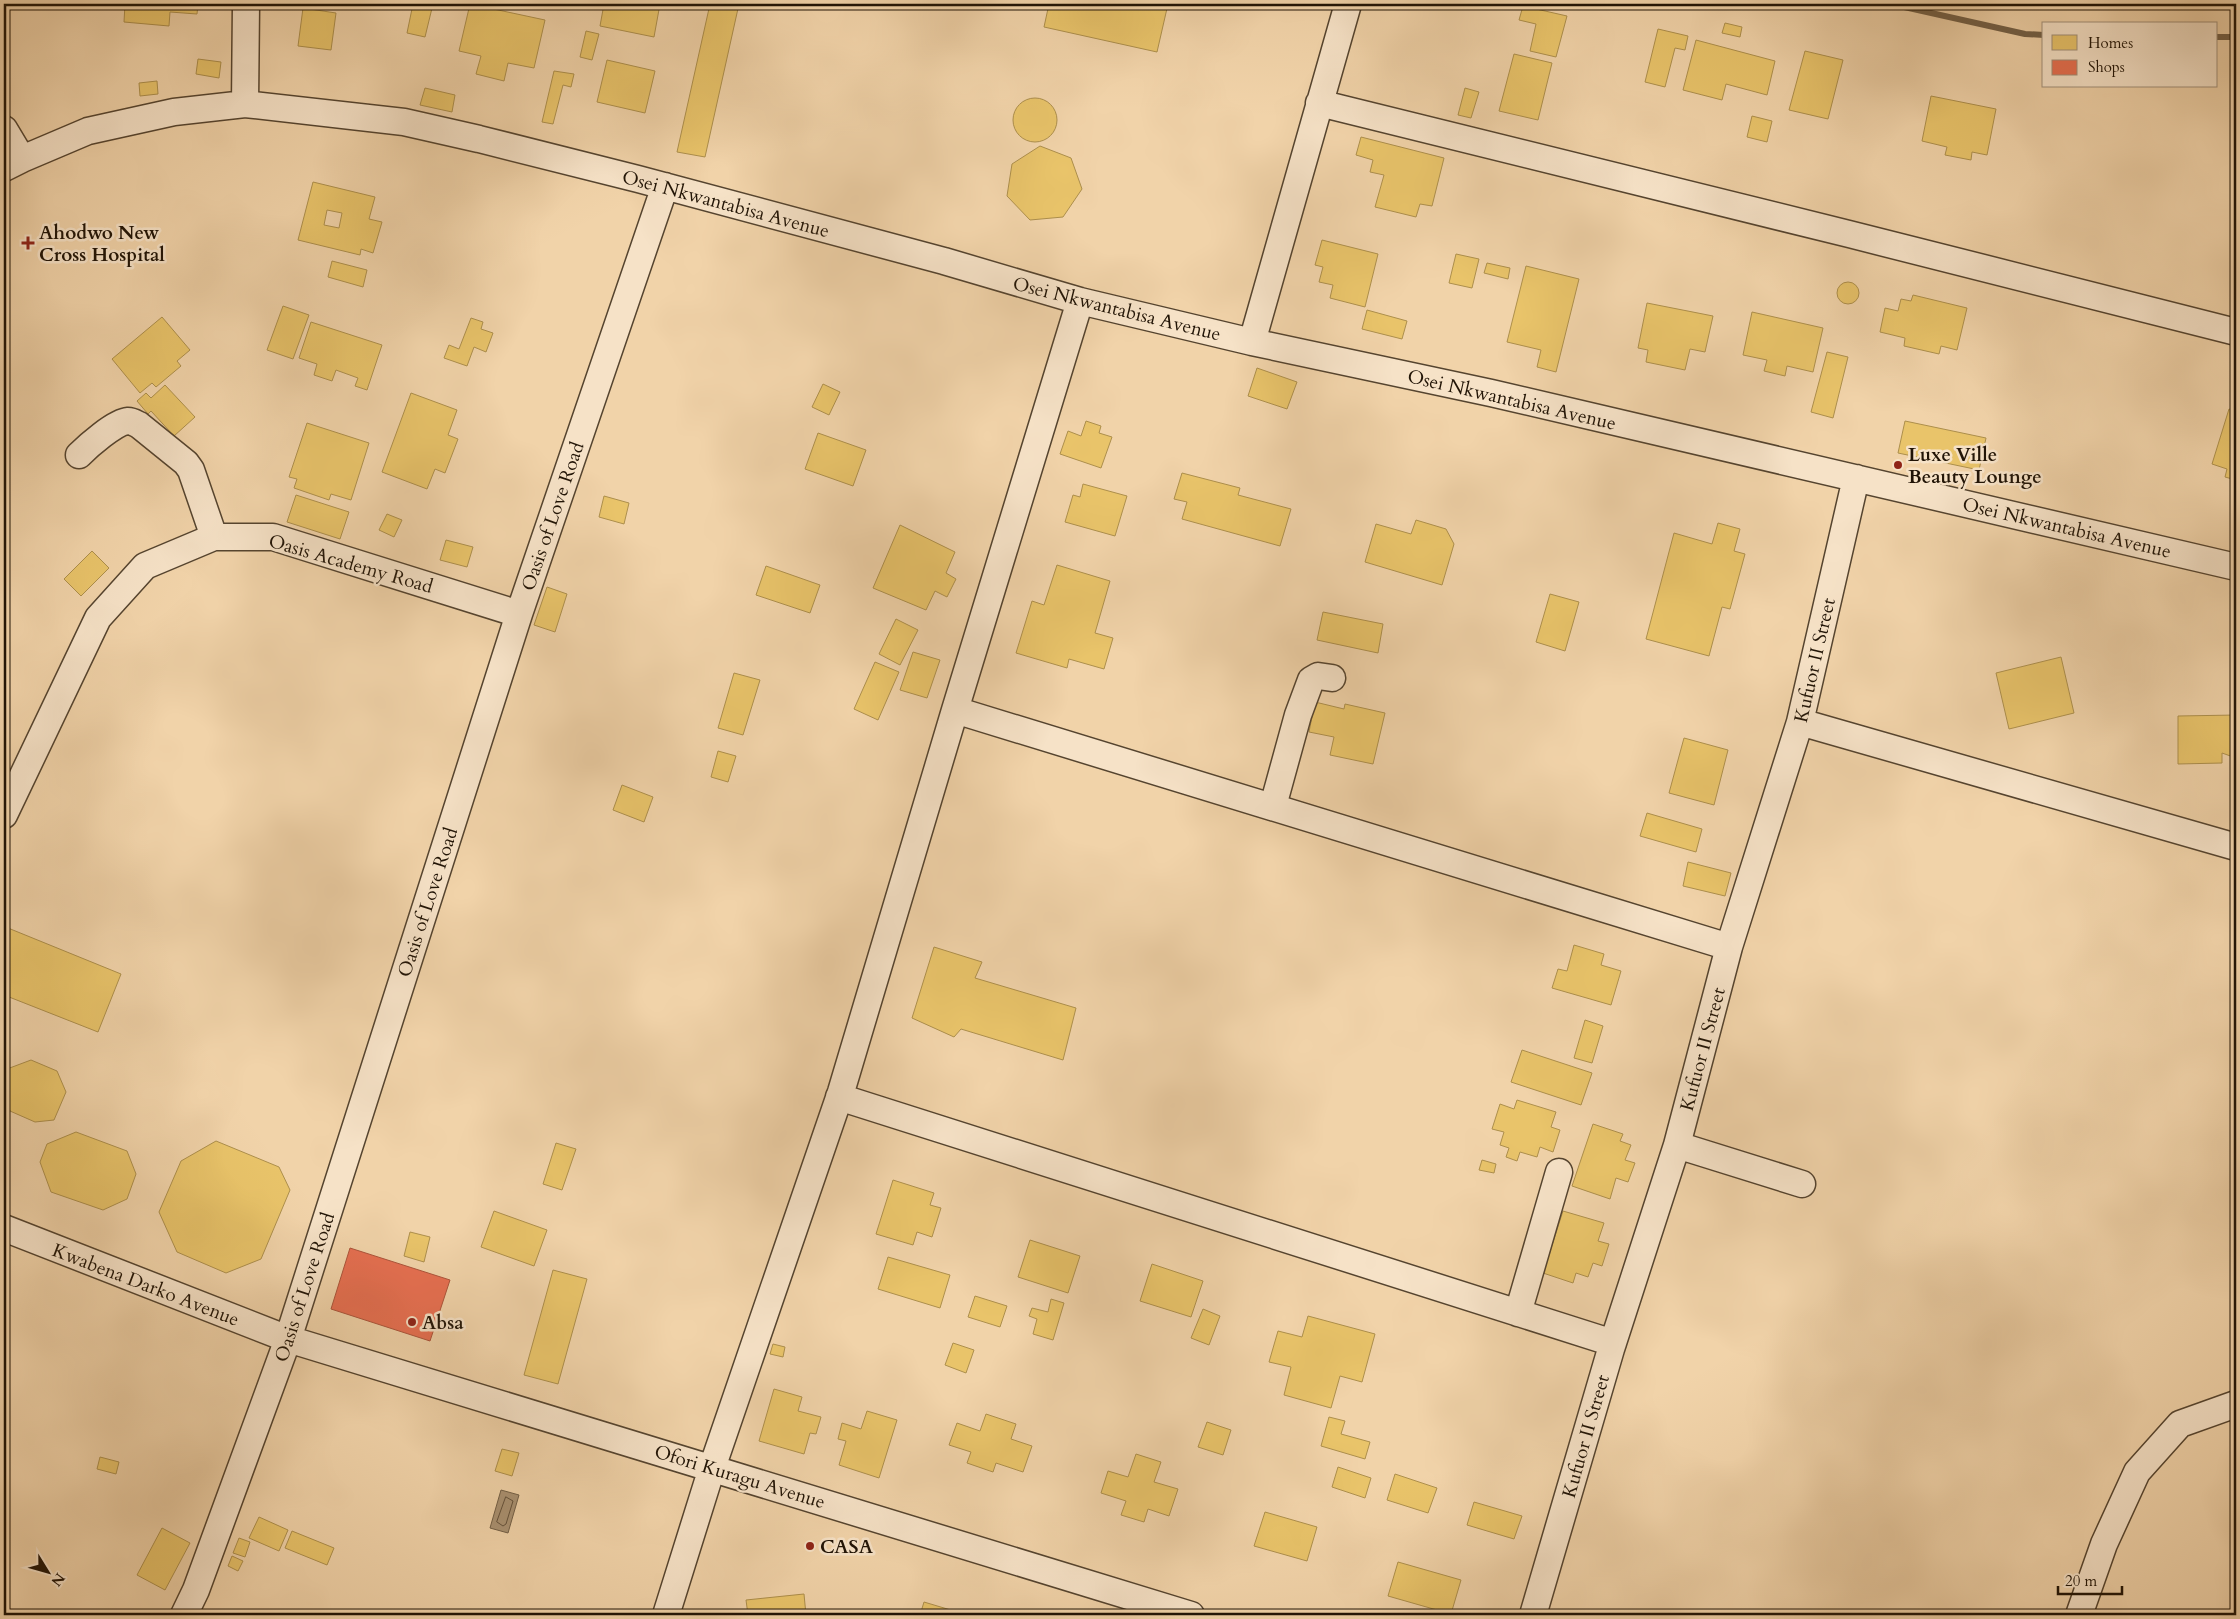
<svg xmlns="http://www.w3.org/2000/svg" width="2240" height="1619" viewBox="0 0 2240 1619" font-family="Cardo,serif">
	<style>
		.water { fill: #aa9272; stroke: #736047 }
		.homes { fill: #e9c46a; stroke: #ad8f4c; fill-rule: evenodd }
		.shops { fill: #e76f51; stroke: #ac543a }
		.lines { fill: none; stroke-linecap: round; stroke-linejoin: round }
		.shore { stroke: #66533c; stroke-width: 1 }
		.stream { stroke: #736047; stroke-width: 6 }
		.minor-casing { stroke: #55442f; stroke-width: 29 }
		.minor { stroke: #f6e2c7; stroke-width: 26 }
		.poi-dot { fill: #8f2418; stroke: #f6e2c7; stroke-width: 2 }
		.labels { text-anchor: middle; stroke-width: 5; stroke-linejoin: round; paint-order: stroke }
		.street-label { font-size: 19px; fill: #211406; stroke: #f6e2c7 }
		.poi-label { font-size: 19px; font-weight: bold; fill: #211406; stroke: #f6e2c7; text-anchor: start }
	</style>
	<rect width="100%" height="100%" fill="#f1d3a9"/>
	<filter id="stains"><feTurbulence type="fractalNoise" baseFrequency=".004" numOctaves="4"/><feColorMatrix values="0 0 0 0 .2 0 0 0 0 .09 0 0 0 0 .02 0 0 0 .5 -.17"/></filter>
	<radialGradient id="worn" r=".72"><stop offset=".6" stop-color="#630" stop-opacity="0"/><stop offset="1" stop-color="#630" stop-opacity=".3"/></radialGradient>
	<!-- water -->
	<path class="water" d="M501,1490L519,1495L508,1533L490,1528Z"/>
	<!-- homes -->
	<path class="homes" d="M125,4H198L197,14L170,12L169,26L124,22Z
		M304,4H337L336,9Z
		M413,4H433L425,37L407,33Z
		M470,4L545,20L534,68L508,63L504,81L476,74L481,56L459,51Z
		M604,4H660L654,37L600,26Z
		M710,4H739L705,157L677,152Z
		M1049,4H1168L1157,52L1044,27Z
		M1523,6L1567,16L1556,57L1530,51L1536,24L1519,20Z
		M303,8L336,13L331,50L298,46Z
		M1725,23L1742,27L1740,37L1722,33Z
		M1658,29L1688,36L1685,50L1675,48L1665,87L1645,82Z
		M586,31L599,34L592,60L580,57Z
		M1696,40L1775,61L1767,95L1726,84L1722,100L1683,90Z
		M1805,51L1843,60L1828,119L1789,110Z
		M1514,54L1552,63L1538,120L1499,111Z
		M198,59L221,62L219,78L196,74Z
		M607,60L655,71L645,113L597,102Z
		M554,71L574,74L571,87L563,85L553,124L542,122Z
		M157,81L158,94L140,96L139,83Z
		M425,88L455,95L452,112L420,105Z
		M1465,88L1479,92L1471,118L1458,115Z
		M1931,96L1996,109L1987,155L1972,152L1971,160L1945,155L1947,147L1922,141Z
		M1013 120a22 22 0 1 1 44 0a22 22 0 1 1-44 0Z
		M1752,116L1772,121L1767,142L1747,137Z
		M1361,137L1444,158L1432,206L1420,204L1416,217L1375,207L1384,175L1370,172L1373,160L1356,155Z
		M1040,146L1071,158L1082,189L1063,217L1030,220L1007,196L1012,164Z
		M313,182L375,197L369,219L382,222L373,253L361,249L360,255L298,240ZM327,210L342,213L339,228L324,225Z
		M1322,240L1378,254L1365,307L1330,298L1333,285L1319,282L1323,267L1315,265Z
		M1456,254L1479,259L1472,288L1449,283Z
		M332,261L367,270L363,287L328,277Z
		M1487,263L1510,268L1508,279L1484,273Z
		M1526,266L1579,279L1556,372L1537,367L1541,350L1507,342Z
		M1837 293a11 11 0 1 1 22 0a11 11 0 1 1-22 0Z
		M1913,295L1967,308L1957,350L1941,346L1939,354L1904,346L1905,338L1880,332L1885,308L1898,311L1901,299L1911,301Z
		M1647,303L1713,316L1705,352L1690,349L1685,370L1646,362L1648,350L1638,348Z
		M283,306L309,315L293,359L267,350Z
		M1367,310L1407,321L1402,339L1362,329Z
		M1752,312L1823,328L1813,372L1787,366L1785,376L1764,371L1767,360L1743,355Z
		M162,317L190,350L177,361L181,366L156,387L152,383L140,393L112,359Z
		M471,318L483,322L481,329L493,333L486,352L474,347L467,366L444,358L449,345L459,349Z
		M311,322L382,345L367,390L355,386L358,378L336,370L332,381L314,375L317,364L299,358Z
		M1827,352L1848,357L1833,418L1811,412Z
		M1257,368L1297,382L1287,409L1248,396Z
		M823,384L840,392L829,415L812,407Z
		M165,385L195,417L174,436L151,411L148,414L137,401L146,393L151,398Z
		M411,393L457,410L448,435L458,439L445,473L435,469L427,489L382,472Z
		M2229,409L2236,411V480L2225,477L2227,469L2212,464Z
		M1086,421L1101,426L1099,433L1112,437L1101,468L1060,454L1068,431L1081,436Z
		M1905,421L1986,438L1979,470L1898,453Z
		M307,423L369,443L351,500L331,494L329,500L294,488L297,479L289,477Z
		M818,433L866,450L853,486L805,469Z
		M1182,473L1240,488L1238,495L1291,509L1280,546L1182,519L1187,502L1174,499Z
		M1083,484L1127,496L1115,536L1065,522L1073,495L1080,497Z
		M296,495L349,512L340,539L287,522Z
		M604,496L629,503L624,524L599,517Z
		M387,514L402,520L394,537L379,530Z
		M1416,520L1446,529L1454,544L1442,585L1365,562L1376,524L1411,534Z
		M1718,523L1740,529L1734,551L1745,554L1730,609L1722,607L1709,656L1646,639L1674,533L1712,544Z
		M900,525L955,552L946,573L956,579L947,597L935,591L926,610L873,588Z
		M446,540L473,547L467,567L440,560Z
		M92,551L109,568L81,596L64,579Z
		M1057,565L1110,581L1095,633L1113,638L1104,669L1069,659L1067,668L1016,653L1032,601L1044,605Z
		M766,566L820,585L810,613L756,595Z
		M547,587L567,594L555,632L534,625Z
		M1550,594L1579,602L1565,651L1536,642Z
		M1323,612L1383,624L1378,653L1317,640Z
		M896,619L918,630L900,665L879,654Z
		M913,652L940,660L927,698L900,690Z
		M2061,657L2074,713L2009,729L1996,673Z
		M875,662L899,672L878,720L854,709Z
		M734,673L760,680L743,735L718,728Z
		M1315,702L1344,709L1345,704L1385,713L1373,764L1330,755L1334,737L1309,732Z
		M2236,715V758L2222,753V763L2178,764V716Z
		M1684,738L1728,750L1714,805L1669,793Z
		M718,751L736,756L728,782L711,777Z
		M622,785L653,797L644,822L613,810Z
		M1647,813L1702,829L1696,852L1640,836Z
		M1688,862L1731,873L1725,896L1683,886Z
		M8,928L121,974L98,1032L4,995V939Z
		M1574,945L1604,954L1601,965L1621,971L1611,1005L1552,988L1558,969L1567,971Z
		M934,947L982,962L975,978L1076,1008L1063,1060L961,1029L954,1037L912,1018Z
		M1585,1020L1603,1026L1592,1063L1574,1058Z
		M1522,1050L1592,1073L1581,1105L1511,1082Z
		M31,1060L57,1071L66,1092L54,1120L35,1122L10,1111L4,1098V1075L7,1069Z
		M1517,1100L1556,1112L1551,1127L1560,1130L1553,1152L1540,1147L1537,1157L1520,1152L1517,1161L1506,1157L1509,1148L1500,1145L1504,1132L1492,1129L1500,1104L1514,1109Z
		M1593,1124L1623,1134L1620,1141L1631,1145L1625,1160L1635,1163L1628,1182L1616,1178L1610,1199L1572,1186Z
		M76,1132L127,1151L136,1174L127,1199L103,1210L51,1192L40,1162L47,1144Z
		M216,1141L279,1167L290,1190L261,1259L226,1273L177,1252L159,1212L181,1161Z
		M556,1143L576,1149L562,1190L543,1184Z
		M1482,1160L1496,1164L1494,1173L1479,1170Z
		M893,1180L934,1193L930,1205L941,1208L932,1237L917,1232L913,1245L876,1234Z
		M494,1211L547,1230L534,1266L481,1247Z
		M1563,1211L1604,1223L1598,1241L1609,1244L1602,1266L1593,1263L1588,1277L1576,1273L1573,1283L1543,1273Z
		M410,1232L430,1237L424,1262L404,1256Z
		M1030,1240L1080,1256L1068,1293L1018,1277Z
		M888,1257L950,1275L940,1308L878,1289Z
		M1152,1264L1203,1281L1191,1317L1140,1301Z
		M553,1270L587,1279L558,1384L524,1375Z
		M975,1296L1007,1306L1000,1327L968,1317Z
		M1051,1299L1064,1303L1053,1340L1033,1334L1037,1319L1029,1316L1032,1308L1048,1312Z
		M1203,1309L1220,1316L1209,1345L1191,1338Z
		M1308,1316L1375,1334L1362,1382L1340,1376L1331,1408L1284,1395L1291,1367L1269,1362L1278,1331L1302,1337Z
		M953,1343L974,1350L966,1373L945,1365Z
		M773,1344L785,1347L783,1357L770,1354Z
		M774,1389L802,1397L798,1411L821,1417L816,1434L810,1433L804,1454L759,1441Z
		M867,1411L897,1420L879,1478L839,1465L846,1441L838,1439L842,1423L861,1429Z
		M986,1414L1016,1424L1011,1439L1032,1446L1023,1472L996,1463L993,1472L967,1463L971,1452L949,1445L957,1423L980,1431Z
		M1329,1417L1345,1421L1341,1434L1370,1442L1365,1459L1321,1446Z
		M1207,1422L1231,1430L1223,1455L1198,1447Z
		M502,1449L519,1453L512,1476L495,1471Z
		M1136,1454L1161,1462L1154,1482L1178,1489L1169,1516L1148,1509L1144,1522L1121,1515L1126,1501L1101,1493L1108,1471L1128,1477Z
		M100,1457L119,1462L116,1474L97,1469Z
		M1338,1467L1371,1478L1365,1498L1332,1487Z
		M1395,1474L1437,1488L1428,1513L1387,1500Z
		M1474,1502L1522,1516L1514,1539L1467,1525Z
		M1265,1512L1317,1527L1307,1561L1254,1546Z
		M259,1517L288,1530L279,1551L249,1538Z
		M162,1528L190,1543L165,1590L137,1575Z
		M292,1531L334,1548L327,1565L285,1548Z
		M239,1538L250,1542L245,1557L233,1553Z
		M232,1556L243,1561L238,1571L228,1566Z
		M1398,1562L1461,1580L1451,1614L1388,1596Z
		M804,1594L806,1615H748L746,1600Z
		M924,1602L954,1611L952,1615H920Z
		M824,1610L825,1615H810V1613Z"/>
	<!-- shops -->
	<path class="shops" d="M350,1248L450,1280L430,1341L331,1309Z"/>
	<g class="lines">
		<!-- shore -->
		<path class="shore" d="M506,1497L513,1501L506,1524L503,1526L497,1522Z"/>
		<!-- stream -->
		<path class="stream" d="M1891,4L2025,34L2044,35
			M2216,37H2236"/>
		<!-- minor casing -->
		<g class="minor-casing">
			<path id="minor" d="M1319,103L1849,234L2236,332
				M245,104L246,4
				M4,129L22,159
				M4,168L22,159L88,131L174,112L245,104L404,122L479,139L638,179L944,261L1080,301L1252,342L1491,393L2236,567
				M1252,342L1348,4
				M79,455C88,446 115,422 128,421C132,421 135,423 139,425L186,463L191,470L214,537
				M955,710C1213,788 1470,870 1729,947
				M1800,722L2236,847
				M1273,806L1298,715L1311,680L1318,676L1332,678
				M4,815L98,618L145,566L214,537H273L519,614
				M839,1097L1613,1343
				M1677,1145L1802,1184
				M4,1228L288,1339L1191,1615
				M1518,1313L1559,1172
				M184,1615L196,1590L288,1339L519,614L665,186
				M666,1615L712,1468L841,1092L955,710L1080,301
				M1533,1615L1611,1349L1677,1145L1729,947L1800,722L1856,478
				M2079,1615L2104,1544L2137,1472L2180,1424L2236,1404"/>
		</g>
		<!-- minor -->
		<use href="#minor" class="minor"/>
	</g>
	<!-- markers -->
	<g class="poi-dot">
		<path d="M25.5 235.5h5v5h5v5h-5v5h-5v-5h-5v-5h5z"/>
		<circle cx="1898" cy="465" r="5"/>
		<circle cx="412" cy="1322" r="5"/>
		<circle cx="810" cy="1546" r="5"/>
	</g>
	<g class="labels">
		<!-- street labels -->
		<g class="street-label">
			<text transform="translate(726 203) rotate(15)" y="7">Osei Nkwantabisa Avenue</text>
			<text transform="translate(1117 308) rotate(14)" y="7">Osei Nkwantabisa Avenue</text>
			<text transform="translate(1512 399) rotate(13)" y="7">Osei Nkwantabisa Avenue</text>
			<text transform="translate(552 516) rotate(-71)" y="7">Oasis of Love Road</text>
			<text transform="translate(2067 527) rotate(13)" y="7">Osei Nkwantabisa Avenue</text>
			<text transform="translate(351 563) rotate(16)" y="7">Oasis Academy Road</text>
			<text transform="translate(1814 660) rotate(-77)" y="7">Kufuor II Street</text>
			<text transform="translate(427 902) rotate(-72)" y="7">Oasis of Love Road</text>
			<text transform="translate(1702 1049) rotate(-75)" y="7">Kufuor II Street</text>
			<text transform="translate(146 1284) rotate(21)" y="7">Kwabena Darko Avenue</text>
			<text transform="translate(304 1287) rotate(-72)" y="7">Oasis of Love Road</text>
			<text transform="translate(1585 1436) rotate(-74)" y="7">Kufuor II Street</text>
			<text transform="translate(740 1476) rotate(17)" y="7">Ofori Kuragu Avenue</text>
		</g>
		<!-- poi labels -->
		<g class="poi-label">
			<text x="39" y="239">Ahodwo New<tspan x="39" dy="22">Cross Hospital</tspan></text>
			<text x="1908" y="461">Luxe Ville<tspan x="1908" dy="22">Beauty Lounge</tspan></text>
			<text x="422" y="1329">Absa</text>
			<text x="820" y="1553">CASA</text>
		</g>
	</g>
	<!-- margin -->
	<rect width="2240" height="1619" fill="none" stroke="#f1d3a9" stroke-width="20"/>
	<rect x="5" y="5" width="2230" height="1609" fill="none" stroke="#211406" stroke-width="2.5"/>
	<rect x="10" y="10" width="2220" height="1599" fill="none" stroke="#211406"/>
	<!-- legend -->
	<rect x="2042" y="22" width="175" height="65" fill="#f6e2c7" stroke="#a1907a"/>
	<rect x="2052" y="35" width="25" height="15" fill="#e9c46a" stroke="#a1907a"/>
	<text x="2088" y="48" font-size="15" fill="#211406">Homes</text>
	<rect x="2052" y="60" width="25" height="15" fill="#e76f51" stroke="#a1907a"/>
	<text x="2088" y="72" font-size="15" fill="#211406">Shops</text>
	<!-- north arrow -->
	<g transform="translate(48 1572) rotate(127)" stroke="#f6e2c7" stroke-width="4" paint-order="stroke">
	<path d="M0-4L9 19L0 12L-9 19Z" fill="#211406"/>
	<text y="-8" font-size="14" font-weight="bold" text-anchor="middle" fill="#211406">N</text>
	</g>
	<!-- scale -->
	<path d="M2058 1586v8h64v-8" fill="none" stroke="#211406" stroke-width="2.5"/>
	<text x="2065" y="1586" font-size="15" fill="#211406" stroke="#f6e2c7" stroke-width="4" paint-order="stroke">20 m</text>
	<rect width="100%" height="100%" filter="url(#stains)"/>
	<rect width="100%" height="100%" fill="url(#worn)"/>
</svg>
